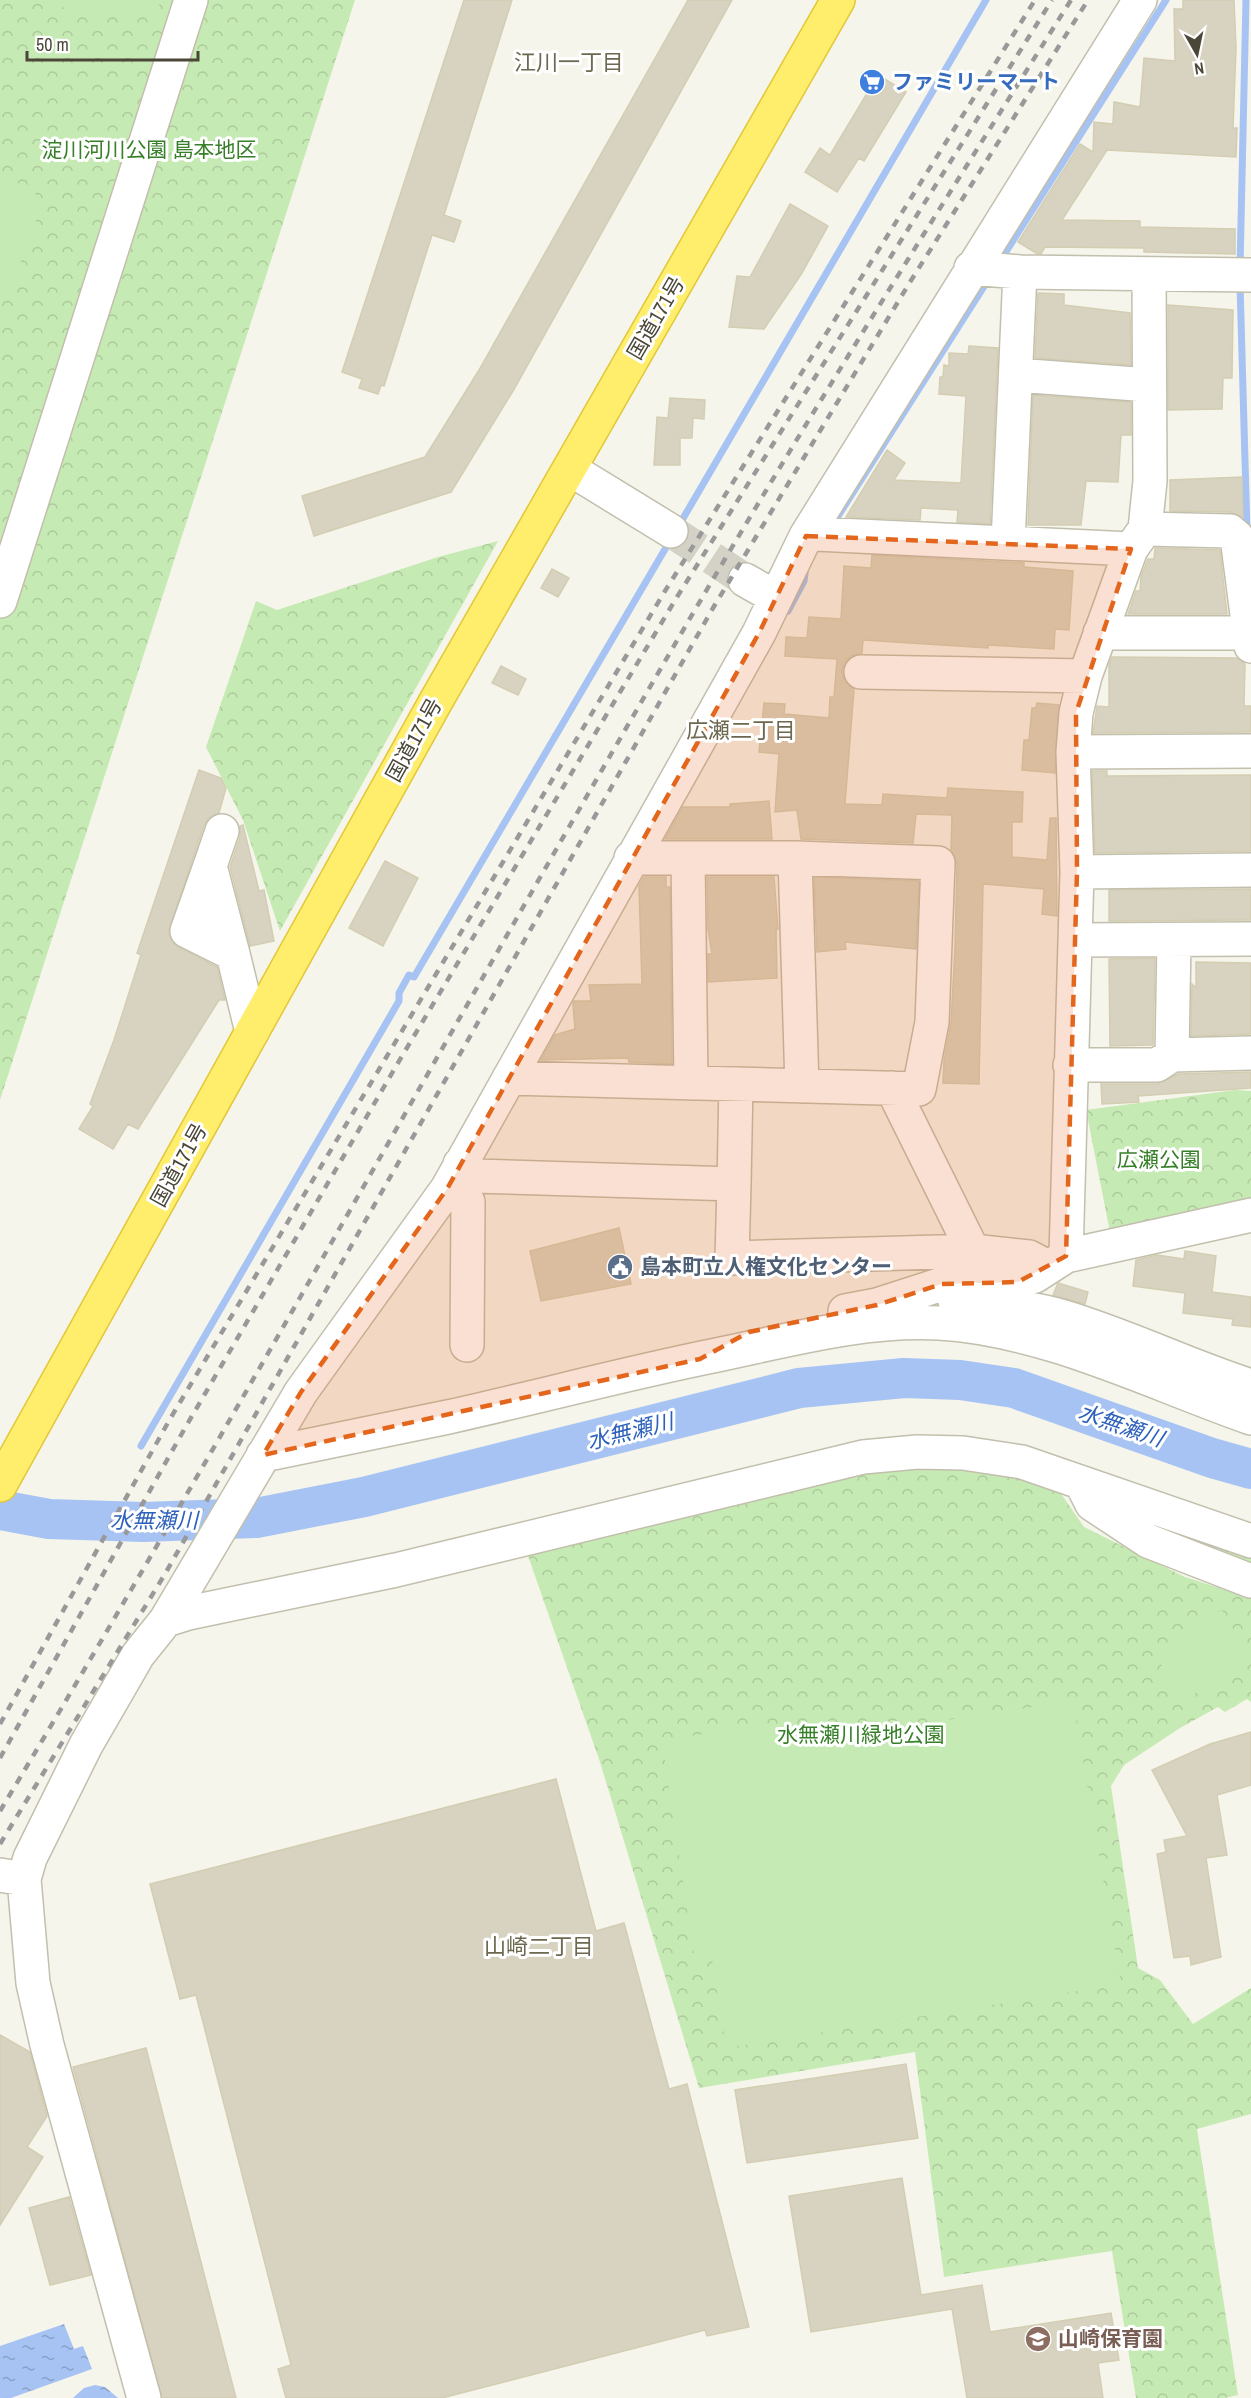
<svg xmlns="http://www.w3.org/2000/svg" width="1251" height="2398" viewBox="0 0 1251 2398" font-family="'Archivo Narrow','Noto Sans JP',sans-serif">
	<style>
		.grass { fill: url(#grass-dots) }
		.forest { fill: url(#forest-crowns) }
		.pitch { fill: #c6eab3 }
		.water { fill: url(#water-ripples) }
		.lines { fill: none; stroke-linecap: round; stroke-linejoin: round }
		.stream { stroke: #a6c3f3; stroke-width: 7 }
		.river { stroke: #a6c3f3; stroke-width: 40 }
		.building { fill: #d8d3c0; stroke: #d3cdb2; stroke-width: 1.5 }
		.minor-tunnel { stroke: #d4d2c7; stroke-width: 33; stroke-dasharray: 33 16; stroke-linecap: butt }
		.minor-casing { stroke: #c2bfad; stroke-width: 36 }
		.highway-casing { stroke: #e2c738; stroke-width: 36 }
		.minor { stroke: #fff; stroke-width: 33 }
		.highway { stroke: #ffed6c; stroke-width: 33 }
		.rail { stroke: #999; stroke-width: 4.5; stroke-dasharray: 8 8; stroke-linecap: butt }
		.marked { fill: #e4661d; fill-opacity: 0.2; stroke: #e4661d; stroke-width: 4.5; stroke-dasharray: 12 8; stroke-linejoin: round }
		.labels { text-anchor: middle; stroke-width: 6; stroke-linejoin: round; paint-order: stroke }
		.shop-label { font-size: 21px; font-weight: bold; fill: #366cbe; stroke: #fff; text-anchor: start }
		.park-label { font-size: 21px; fill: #377f28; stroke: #fff }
		.street-label { font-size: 21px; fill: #4a4738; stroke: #fff }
		.service-label { font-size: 21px; font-weight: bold; fill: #4e5e75; stroke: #fff; text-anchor: start }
		.education-label { font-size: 21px; font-weight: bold; fill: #785e54; stroke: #fff; text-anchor: start }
		.neighbourhood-label { font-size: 22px; fill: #6d684f; stroke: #fff }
		.water-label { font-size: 22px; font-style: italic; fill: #2d61bb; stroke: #fff }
	</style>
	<defs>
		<pattern id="grass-dots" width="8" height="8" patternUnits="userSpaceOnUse" patternTransform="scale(1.5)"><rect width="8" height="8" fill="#c6eab3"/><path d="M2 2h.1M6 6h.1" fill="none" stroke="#acca9b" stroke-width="1.8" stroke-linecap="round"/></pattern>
		<pattern id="forest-crowns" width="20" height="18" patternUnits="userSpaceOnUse" patternTransform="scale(1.5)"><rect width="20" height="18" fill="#c6eab3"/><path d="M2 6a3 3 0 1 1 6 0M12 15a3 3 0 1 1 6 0" fill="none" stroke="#acca9b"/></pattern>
		<pattern id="water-ripples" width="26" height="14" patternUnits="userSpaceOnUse" patternTransform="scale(1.5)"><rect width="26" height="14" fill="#a6c3f3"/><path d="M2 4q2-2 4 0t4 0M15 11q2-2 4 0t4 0" fill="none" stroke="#89a0c6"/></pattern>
	</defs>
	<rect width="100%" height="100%" fill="#f6f5eb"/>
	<!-- grass -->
	<path class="grass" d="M1131,1515L1251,1557V1566Z"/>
	<!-- forest -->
	<path class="forest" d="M0,0H355L0,1100Z
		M498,541L280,931L243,820L206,747L256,601L277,610L438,557Z
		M1235,1090L1251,1091V1200L1110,1232L1086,1110Z
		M930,1462L997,1470L1057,1488L1084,1527L1185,1577L1251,1598V1702L1247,1699L1225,1712L1218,1707L1180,1728L1124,1765L1111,1786L1138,1968L1160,1980L1193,2024L1251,1988V2114L1197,2129L1238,2395L1225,2398H1136L1112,2251L944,2277L915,2052L699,2088L600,1762L527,1553L858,1472Z"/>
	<!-- pitch -->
	<path class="pitch" d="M30,0H161L158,9L92,14Z
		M2,177L33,189L41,207L9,294L0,301Z
		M1222,1610L1251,1659L1183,1701L1154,1653Z
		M1073,1701L1121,1984L726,2048L711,1953L694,1955L662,1741L770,1723L782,1745Z"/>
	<!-- water -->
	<path class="water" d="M64,2324L74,2349L83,2346L92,2369L11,2398H0V2346Z
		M95,2385L105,2387L118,2398H73L84,2388Z"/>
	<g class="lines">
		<!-- stream -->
		<path class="stream" d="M1000,261L1166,0
			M1240,267L1246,0
			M1240,284L1247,531
			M833,524L988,280
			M678,527L986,0
			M788,611L804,581L806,566
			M141,1446L399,1001V993L409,975L414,977L671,539"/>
		<!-- river -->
		<path class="river" d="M0,1510L49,1519L144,1522L256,1518L364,1497L799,1388L904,1378L960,1380L1014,1388L1212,1458L1251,1469"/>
	</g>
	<!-- building -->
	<path class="building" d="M464,0H512L444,215L461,221L454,242L432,235L384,386L381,385L378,394L359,388L362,379L342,372Z
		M688,0H732L513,391L451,492L314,536L302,496L425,457L479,370Z
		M1183,0H1234L1236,48L1233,128H1237L1236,157L1107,150L1062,220L1140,221V227L1235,229V254L1144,252V248L1045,247L1041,254L1036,253L1018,242L1080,144L1093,152L1094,122L1113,124L1114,102L1140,107L1144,58L1175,61L1174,9H1183Z
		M878,75L906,92L864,161L859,158L837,192L805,172L820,148L830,155Z
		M790,204L828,226L802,273L764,329L729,327L737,276L750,277Z
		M1038,293L1064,294V305L1130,313L1131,365L1035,358Z
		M1168,305L1233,310L1232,378H1223L1222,409L1168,410Z
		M969,346L998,348L990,524L957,522L958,510L921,508L920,520L846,517L887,450L905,463L894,480L961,483L966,396L939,394L940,377H943L944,365L949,366V353L968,354Z
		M1033,395L1131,402V435H1121L1118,482L1086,481L1081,525H1028Z
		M670,398L705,400L704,419L693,418L692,438H680V465H654L657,417L668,418Z
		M1242,477L1243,517L1230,512L1170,511V480Z
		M1155,548L1220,550L1227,614H1128L1136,591H1140L1141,577L1148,559H1154Z
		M872,555L1024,563V567L1073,571L1069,630L1055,629L1054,649L988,645V648L863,640L862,653L851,656L845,662L842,671L845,682L854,689L845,804L882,805L883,794L947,798L948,788L1023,792L1022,822H1012V857L1047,860L1050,818H1056L1057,916L1042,914L1044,889L983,884L979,1084L943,1083L944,1061L951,1023L955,949L957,864L951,850L952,815L916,814L913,843L801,839L797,810L775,812L779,754L759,752L764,703L785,704L784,714L829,718L830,697H834L837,659L785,656L786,637L807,638L809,617L841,619L844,566L871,568Z
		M552,569L569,578L558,597L541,588Z
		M1112,657L1237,658L1245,664L1244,706H1251V732L1093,733L1097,706L1109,707V665Z
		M501,666L526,679L518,695L492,683Z
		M1037,703L1059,705L1055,773L1022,770L1024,740H1029L1032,708H1036Z
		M199,770L221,778L226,788L219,813L210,817L204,825L168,933L172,941L178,947L217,967L225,1000H219L138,1129L128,1124L113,1149L79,1129L93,1106L90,1104L114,1040L141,955L137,953Z
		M1092,771H1107V776L1251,775V851L1095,853Z
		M769,801L772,839H665L683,807H730V804Z
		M243,825L259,891L264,890L274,941L250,946L230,867L240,837V826Z
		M385,861L418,878L383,946L349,928Z
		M644,877H666V887H670L672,1064L629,1062L628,1058L541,1060L555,1035L575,1029L573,1004L574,1001H591L589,985L642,984L639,886Z
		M707,877H774L778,929L776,930L777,978L708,982V954H712L708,929Z
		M814,877L919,881L916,949L845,942L846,949L817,952Z
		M1251,889V920L1109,921V890Z
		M1155,958L1153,1045L1110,1046L1109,959Z
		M1196,962L1251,963V1034L1191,1036L1192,984L1196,988Z
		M1251,1072V1088L1138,1096L1139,1102L1102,1104L1101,1084H1157L1178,1074Z
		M619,1228L631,1284L541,1301L530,1251Z
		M1185,1251L1216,1256L1212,1292L1251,1297V1327L1232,1325L1233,1319L1183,1313L1185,1293L1133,1286L1136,1260L1157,1255L1184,1259Z
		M1058,1283L1088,1292L1085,1304L1053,1295Z
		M1251,1732V1785L1217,1795L1227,1855L1206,1858L1221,1957L1191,1965L1190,1956L1174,1958L1157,1854L1166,1852L1164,1840L1187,1836L1152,1770L1210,1744Z
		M556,1779L596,1931L624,1923L669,2089L687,2084L749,2327L707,2336L705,2330L442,2398H286L278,2369L291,2365L196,1995L180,1999L150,1884Z
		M0,2035L30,2052L47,2116L27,2147L43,2157L0,2225Z
		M146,2048L177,2169L236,2398H162L73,2067Z
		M906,2064L918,2138L747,2163L735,2090Z
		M902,2178L921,2295L982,2285L990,2332L1111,2313L1119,2360L1098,2363L1103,2398H967L952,2309L811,2332L789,2196Z
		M69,2197L91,2275L50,2285L29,2208Z"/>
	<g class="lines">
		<!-- minor-tunnel -->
		<path class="minor-tunnel" d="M671,531L745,580"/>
		<!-- minor casing -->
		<g class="minor-casing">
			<path id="minor" d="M971,268L1020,272L1251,275
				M1016,375L1149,385
				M570,469L671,531
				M1145,529L1230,531L1237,537L1251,646
				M806,536L816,534L1131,549
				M1008,543L1020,272
				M745,580L775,597
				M0,601L191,0
				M1100,633H1249
				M861,672L1085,676
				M1073,752L1251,751
				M688,858L691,1083
				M795,858L802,1086
				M210,866L233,954L187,931Z
				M210,866L222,831
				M1077,872L1251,870
				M1075,940L1251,939
				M233,954L252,1032
				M1172,1055L1251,1053
				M1070,1065H1157L1172,1055L1174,940
				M509,1078L919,1089L932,1022L938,863L795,858H631
				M892,1088L973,1251L1029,1257L1046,1266
				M460,1164L474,1176L734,1184L736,1084
				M734,1184L732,1258L973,1251
				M447,1189L468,1202L467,1345
				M1066,1256L1077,872L1073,752L1076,713L1085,676L1131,549L1145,529L1150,481L1149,274
				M955,1301C991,1305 1029,1306 1064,1317C1128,1336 1188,1366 1251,1386
				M845,1311L877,1305L942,1284L1018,1282L1035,1276L1066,1256L1251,1215
				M263,1455C324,1442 386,1430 448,1417C538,1397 627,1373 717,1355C789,1340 865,1319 939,1323C1045,1329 1151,1383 1251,1418
				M1083,1486L1092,1504L1148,1541L1251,1581
				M166,1620L188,1613L396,1570L863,1457L917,1452L963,1453L1022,1462L1251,1541
				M0,1875L24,1879L30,1858L86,1745L138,1655L166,1620L301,1392L447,1189L759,633L806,536L1140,0
				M24,1879L33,1983L47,2045L144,2398"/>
		</g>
		<!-- highway casing -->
		<g class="highway-casing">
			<path id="highway" d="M0,1485L436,701L838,0"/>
		</g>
		<!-- minor -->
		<use href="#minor" class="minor"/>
		<!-- highway -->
		<use href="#highway" class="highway"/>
		<!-- rail -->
		<path class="rail" d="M0,1724L170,1419L665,591L1035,0
			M0,1758L185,1428L402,1056L677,597L1052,0
			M0,1811C240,1412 464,1004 699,603C819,399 945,200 1071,0
			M0,1844L165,1574L713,608L910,282L1088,0"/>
	</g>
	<!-- marked area -->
	<path class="marked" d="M806,536L1131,549L1076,713L1077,872L1066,1256L1018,1282L942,1284L877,1305L749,1332L700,1359L263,1455L301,1392L447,1189L759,633Z"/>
	<!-- icons -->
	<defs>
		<g id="supermarket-disc" transform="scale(1.35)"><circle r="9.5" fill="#3f7fe0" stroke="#fff"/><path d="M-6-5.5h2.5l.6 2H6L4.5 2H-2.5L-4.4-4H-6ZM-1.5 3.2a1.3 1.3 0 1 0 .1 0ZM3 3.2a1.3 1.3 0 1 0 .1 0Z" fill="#fff"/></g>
		<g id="civic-disc" transform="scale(1.35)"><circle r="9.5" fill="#5c6f8a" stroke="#fff"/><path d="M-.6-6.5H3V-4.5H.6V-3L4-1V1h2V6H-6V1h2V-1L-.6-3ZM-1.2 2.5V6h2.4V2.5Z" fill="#fff"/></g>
		<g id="school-disc" transform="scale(1.35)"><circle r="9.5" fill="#8d6e63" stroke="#fff"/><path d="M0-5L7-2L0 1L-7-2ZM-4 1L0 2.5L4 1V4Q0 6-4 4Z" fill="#fff"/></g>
	</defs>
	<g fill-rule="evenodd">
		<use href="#supermarket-disc" x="872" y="82"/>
		<use href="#civic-disc" x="620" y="1267"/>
		<use href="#school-disc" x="1038" y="2339"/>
	</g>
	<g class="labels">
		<!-- shop labels -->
		<g class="shop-label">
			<text x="892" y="89">ファミリーマート</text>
		</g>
		<!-- park labels -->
		<g class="park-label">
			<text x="149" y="157">淀川河川公園 島本地区</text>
			<text x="1159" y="1167">広瀬公園</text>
			<text x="861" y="1742">水無瀬川緑地公園</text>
		</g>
		<!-- street labels -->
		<g class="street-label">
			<text transform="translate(656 318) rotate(-60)" y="7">国道171号</text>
			<text transform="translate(414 740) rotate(-61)" y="7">国道171号</text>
			<text transform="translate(179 1165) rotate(-61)" y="7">国道171号</text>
		</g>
		<!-- service labels -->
		<g class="service-label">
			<text x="640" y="1274">島本町立人権文化センター</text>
		</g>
		<!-- education labels -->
		<g class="education-label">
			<text x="1058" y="2346">山崎保育園</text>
		</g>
		<!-- neighbourhood labels -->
		<g class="neighbourhood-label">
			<text x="569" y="70">江川一丁目</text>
			<text x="741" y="738">広瀬二丁目</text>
			<text x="539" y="1954">山崎二丁目</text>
		</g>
		<!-- water labels -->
		<g class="water-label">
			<text transform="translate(1121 1425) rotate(19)" y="8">水無瀬川</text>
			<text transform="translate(630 1431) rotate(-14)" y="8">水無瀬川</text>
			<text x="154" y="1528">水無瀬川</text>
		</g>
	</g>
	<!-- north arrow -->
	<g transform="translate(1197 54) rotate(171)" stroke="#ffffff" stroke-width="4.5" paint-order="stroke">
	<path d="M0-4.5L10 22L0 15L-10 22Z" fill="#4a4738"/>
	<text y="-9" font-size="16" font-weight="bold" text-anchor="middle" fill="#4a4738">N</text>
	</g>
	<!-- scale -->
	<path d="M27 51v9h171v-9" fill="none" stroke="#4a4738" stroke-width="3"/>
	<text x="36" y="51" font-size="18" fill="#4a4738" stroke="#ffffff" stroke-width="4.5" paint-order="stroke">50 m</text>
</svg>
